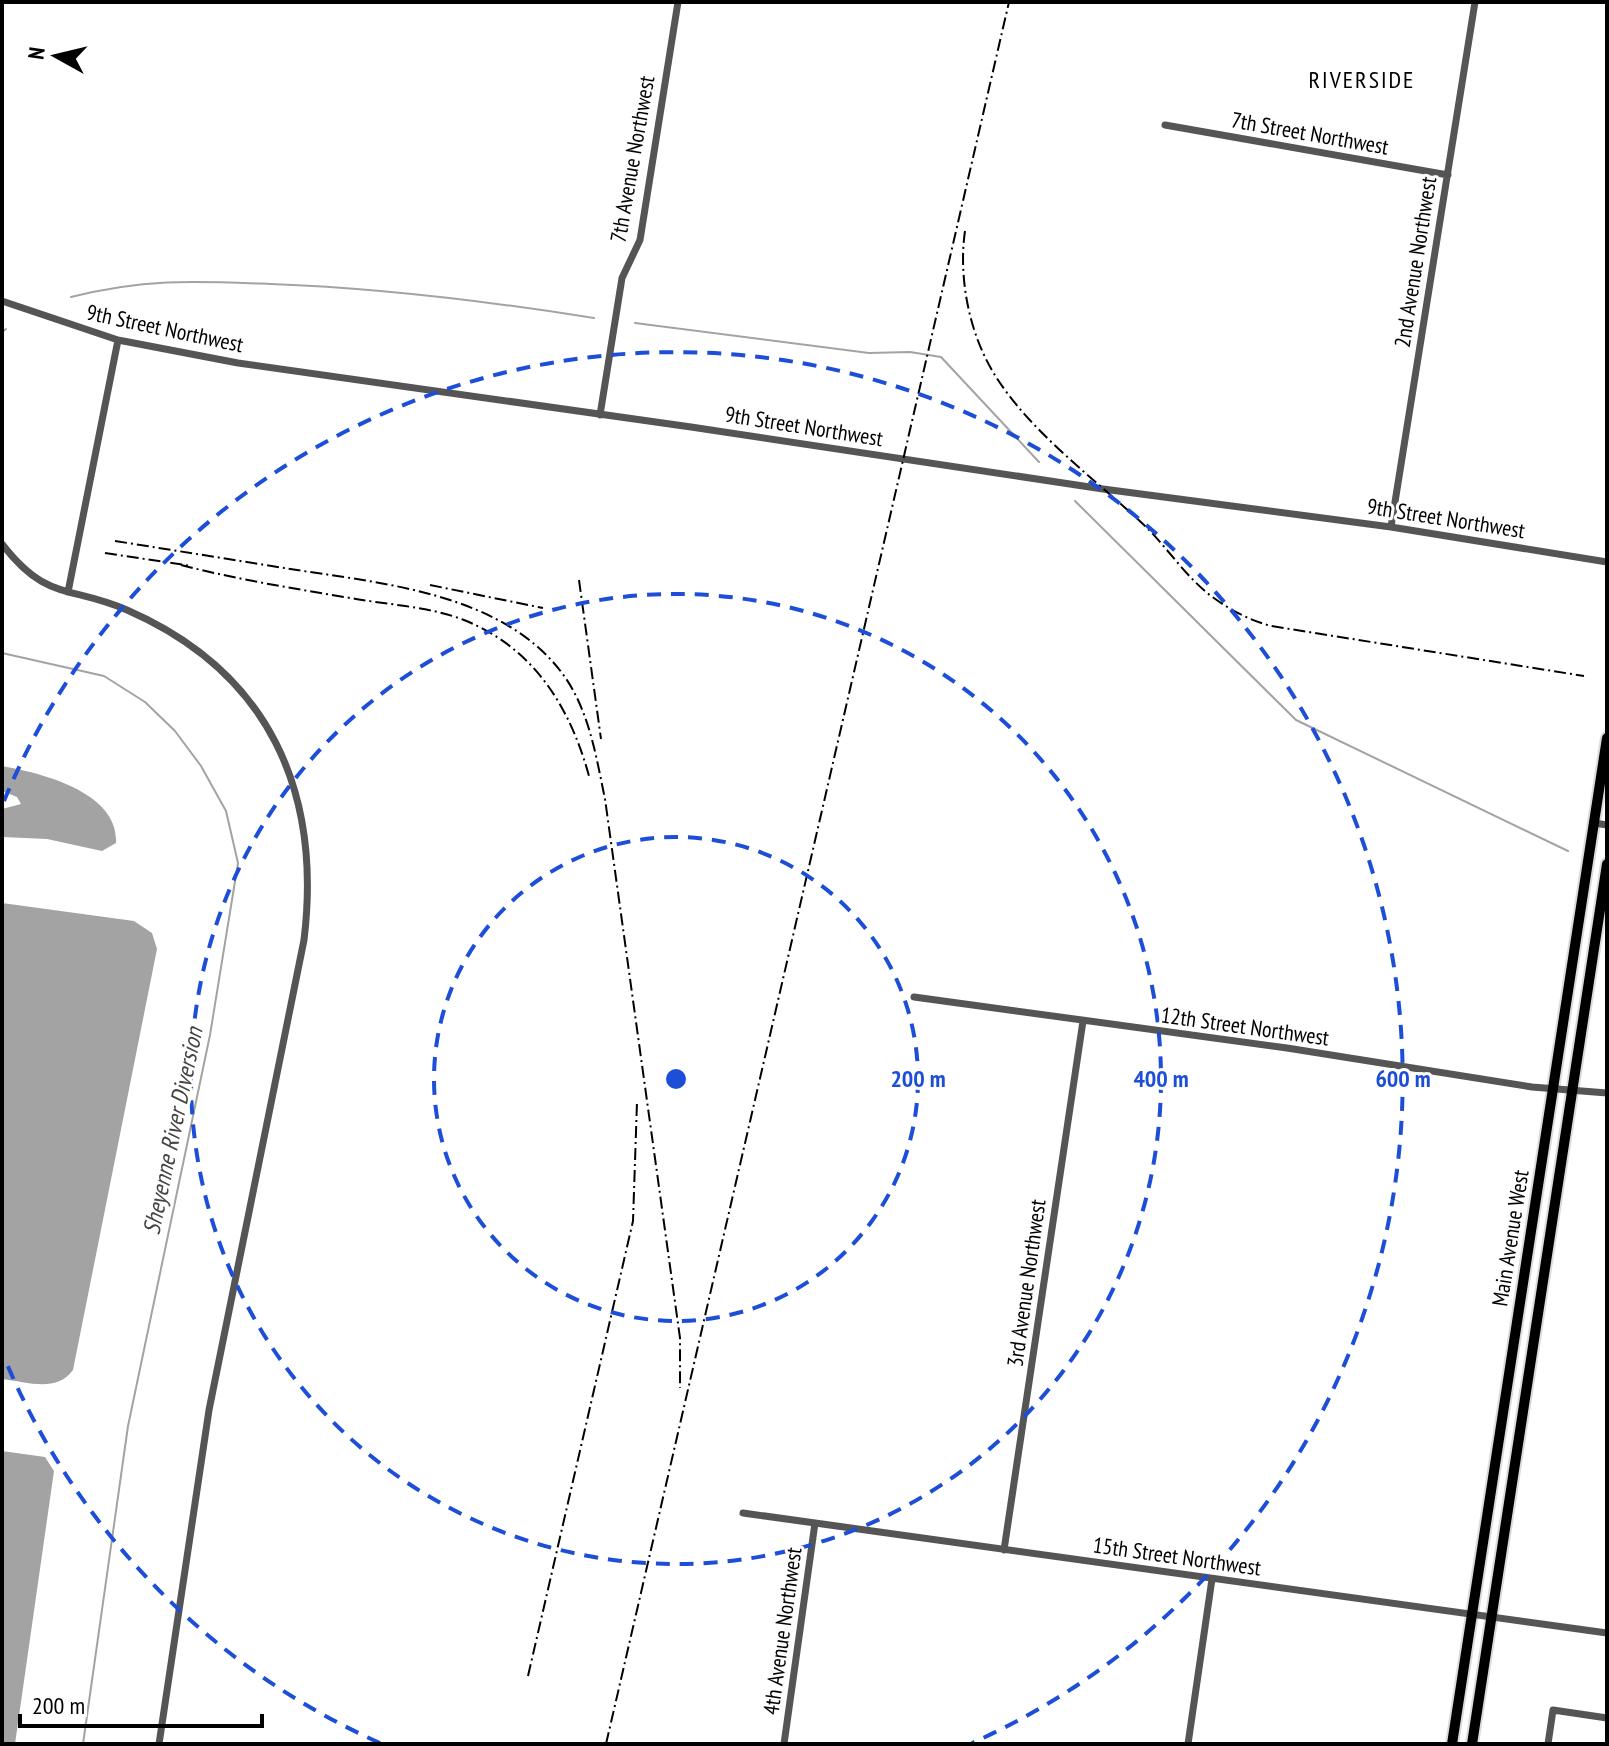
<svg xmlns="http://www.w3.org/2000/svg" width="1609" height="1746" viewBox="0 0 1609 1746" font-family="'PT Sans Narrow',sans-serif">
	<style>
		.water { fill: #a3a3a3 }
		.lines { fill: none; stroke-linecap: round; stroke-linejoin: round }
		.stream { stroke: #a3a3a3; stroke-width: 2 }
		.primary-casing { stroke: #dbdbdb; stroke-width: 14 }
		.minor { stroke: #555; stroke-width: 7 }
		.primary { stroke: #000; stroke-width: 10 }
		.rail { stroke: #000; stroke-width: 2; stroke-dasharray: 12 4 2 4; stroke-linecap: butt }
		.ring { fill: none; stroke: #1d4ed8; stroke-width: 4; stroke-dasharray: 14 10 }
		.labels { text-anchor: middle; stroke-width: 6; stroke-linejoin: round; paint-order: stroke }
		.street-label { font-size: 22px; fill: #000; stroke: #fff }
		.neighbourhood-label { font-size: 24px; letter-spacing: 2px; fill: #000; stroke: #fff }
		.water-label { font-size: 24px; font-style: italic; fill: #444; stroke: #fff }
		.centre { fill: #1d4ed8; stroke: #fff; stroke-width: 4 }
		.ring-label { font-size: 24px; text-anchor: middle; font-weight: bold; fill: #1d4ed8; stroke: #fff; stroke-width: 6; stroke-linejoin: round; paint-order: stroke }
	</style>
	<rect width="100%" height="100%" fill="#fff"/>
	<!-- water -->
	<path class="water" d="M2,766C41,773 119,792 116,843L102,851L47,839L2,837V809L21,804L17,797L2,791Z
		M2,903L134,921L152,933L157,949L73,1370C56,1393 28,1382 2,1379Z
		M2,1451L45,1457L54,1471L15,1744H2Z"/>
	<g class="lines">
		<!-- stream -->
		<path class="stream" d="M71,297C146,278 195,281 271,284C380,288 487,301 594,318
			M635,323L869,353L910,352L941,357L1039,462
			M2,332L6,329
			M1075,501L1296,720L1568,851
			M2,653L104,676L145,702L175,731L201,766L226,811L238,863L210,1035L128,1426L83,1744"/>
		<!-- primary casing -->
		<g class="primary-casing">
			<path id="primary" d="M1452,1744L1607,738
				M1472,1744L1607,864"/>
		</g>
		<!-- minor -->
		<path class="minor" d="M1165,125L1448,175
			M2,301L118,340L238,363L691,427L1103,489L1391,527L1607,562
			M600,415L622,278L640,240L678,2
			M1391,527L1475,2
			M2,544C47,602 69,585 127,610C269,672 322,791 304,940L209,1410L159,1744
			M68,592L118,340
			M1594,823L1607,825
			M914,997L1287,1048L1532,1087L1607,1093
			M743,1513L1607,1633
			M1004,1550L1083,1021
			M784,1744L815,1523
			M1188,1744L1212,1579
			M1548,1744L1553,1710L1607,1718"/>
		<!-- primary -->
		<use href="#primary" class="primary"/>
		<!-- rail -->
		<path class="rail" d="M965,231C959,272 967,320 985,357C1016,422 1092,476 1144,525C1167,547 1185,576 1211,596C1230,610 1249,620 1271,626L1584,676
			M115,541C172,550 228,559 284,568C377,583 500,591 562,673C589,709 596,756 605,799L680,1338V1388
			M105,553L192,566
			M181,565C239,580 297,589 356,599C391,605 431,607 464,620C534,648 570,707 589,776
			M579,580L601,739
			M430,585L543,608
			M528,1676L633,1221L637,1102
			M606,1744L1009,2"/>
	</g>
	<!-- distance rings -->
	<g class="ring">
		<circle cx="676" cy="1079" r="242"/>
		<circle cx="676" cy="1079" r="485"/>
		<path d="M380 1743A727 727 0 0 1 4 1357M4 801A727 727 0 1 1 972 1743"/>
	</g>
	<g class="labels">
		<!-- street labels -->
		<g class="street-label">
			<text transform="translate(1310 133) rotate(10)" y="8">7th Street Northwest</text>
			<text transform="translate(632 159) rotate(-80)" y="8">7th Avenue Northwest</text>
			<text transform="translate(1415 262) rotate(-81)" y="8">2nd Avenue Northwest</text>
			<text transform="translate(165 328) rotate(12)" y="8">9th Street Northwest</text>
			<text transform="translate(804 426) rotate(9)" y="8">9th Street Northwest</text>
			<text transform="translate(1446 518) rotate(9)" y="8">9th Street Northwest</text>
			<text transform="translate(1245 1026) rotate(8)" y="8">12th Street Northwest</text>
			<text transform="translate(1510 1238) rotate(-81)" y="8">Main Avenue West</text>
			<text transform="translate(1026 1283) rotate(-82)" y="8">3rd Avenue Northwest</text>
			<text transform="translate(1177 1556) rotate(8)" y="8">15th Street Northwest</text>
			<text transform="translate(782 1631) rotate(-82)" y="8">4th Avenue Northwest</text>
		</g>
		<!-- neighbourhood labels -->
		<g class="neighbourhood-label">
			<text x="1362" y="88">RIVERSIDE</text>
		</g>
		<!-- water labels -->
		<g class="water-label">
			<text transform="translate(173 1131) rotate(-78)" y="8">Sheyenne River Diversion</text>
		</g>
	</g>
	<circle cx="676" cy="1079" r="12" class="centre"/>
	<g class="ring-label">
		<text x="918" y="1087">200 m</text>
		<text x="1161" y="1087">400 m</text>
		<text x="1403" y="1087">600 m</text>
	</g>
	<!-- border -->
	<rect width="1609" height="1746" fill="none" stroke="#000000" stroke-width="8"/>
	<!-- north arrow -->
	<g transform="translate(56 56) rotate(278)" stroke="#ffffff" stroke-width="6" paint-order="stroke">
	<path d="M0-6L14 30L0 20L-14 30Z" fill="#000000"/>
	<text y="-12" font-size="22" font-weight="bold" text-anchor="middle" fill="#000000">N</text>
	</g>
	<!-- scale -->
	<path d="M20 1714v12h242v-12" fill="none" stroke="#000000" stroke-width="4"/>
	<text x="32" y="1714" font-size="24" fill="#000000" stroke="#ffffff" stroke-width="6" paint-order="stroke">200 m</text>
</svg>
